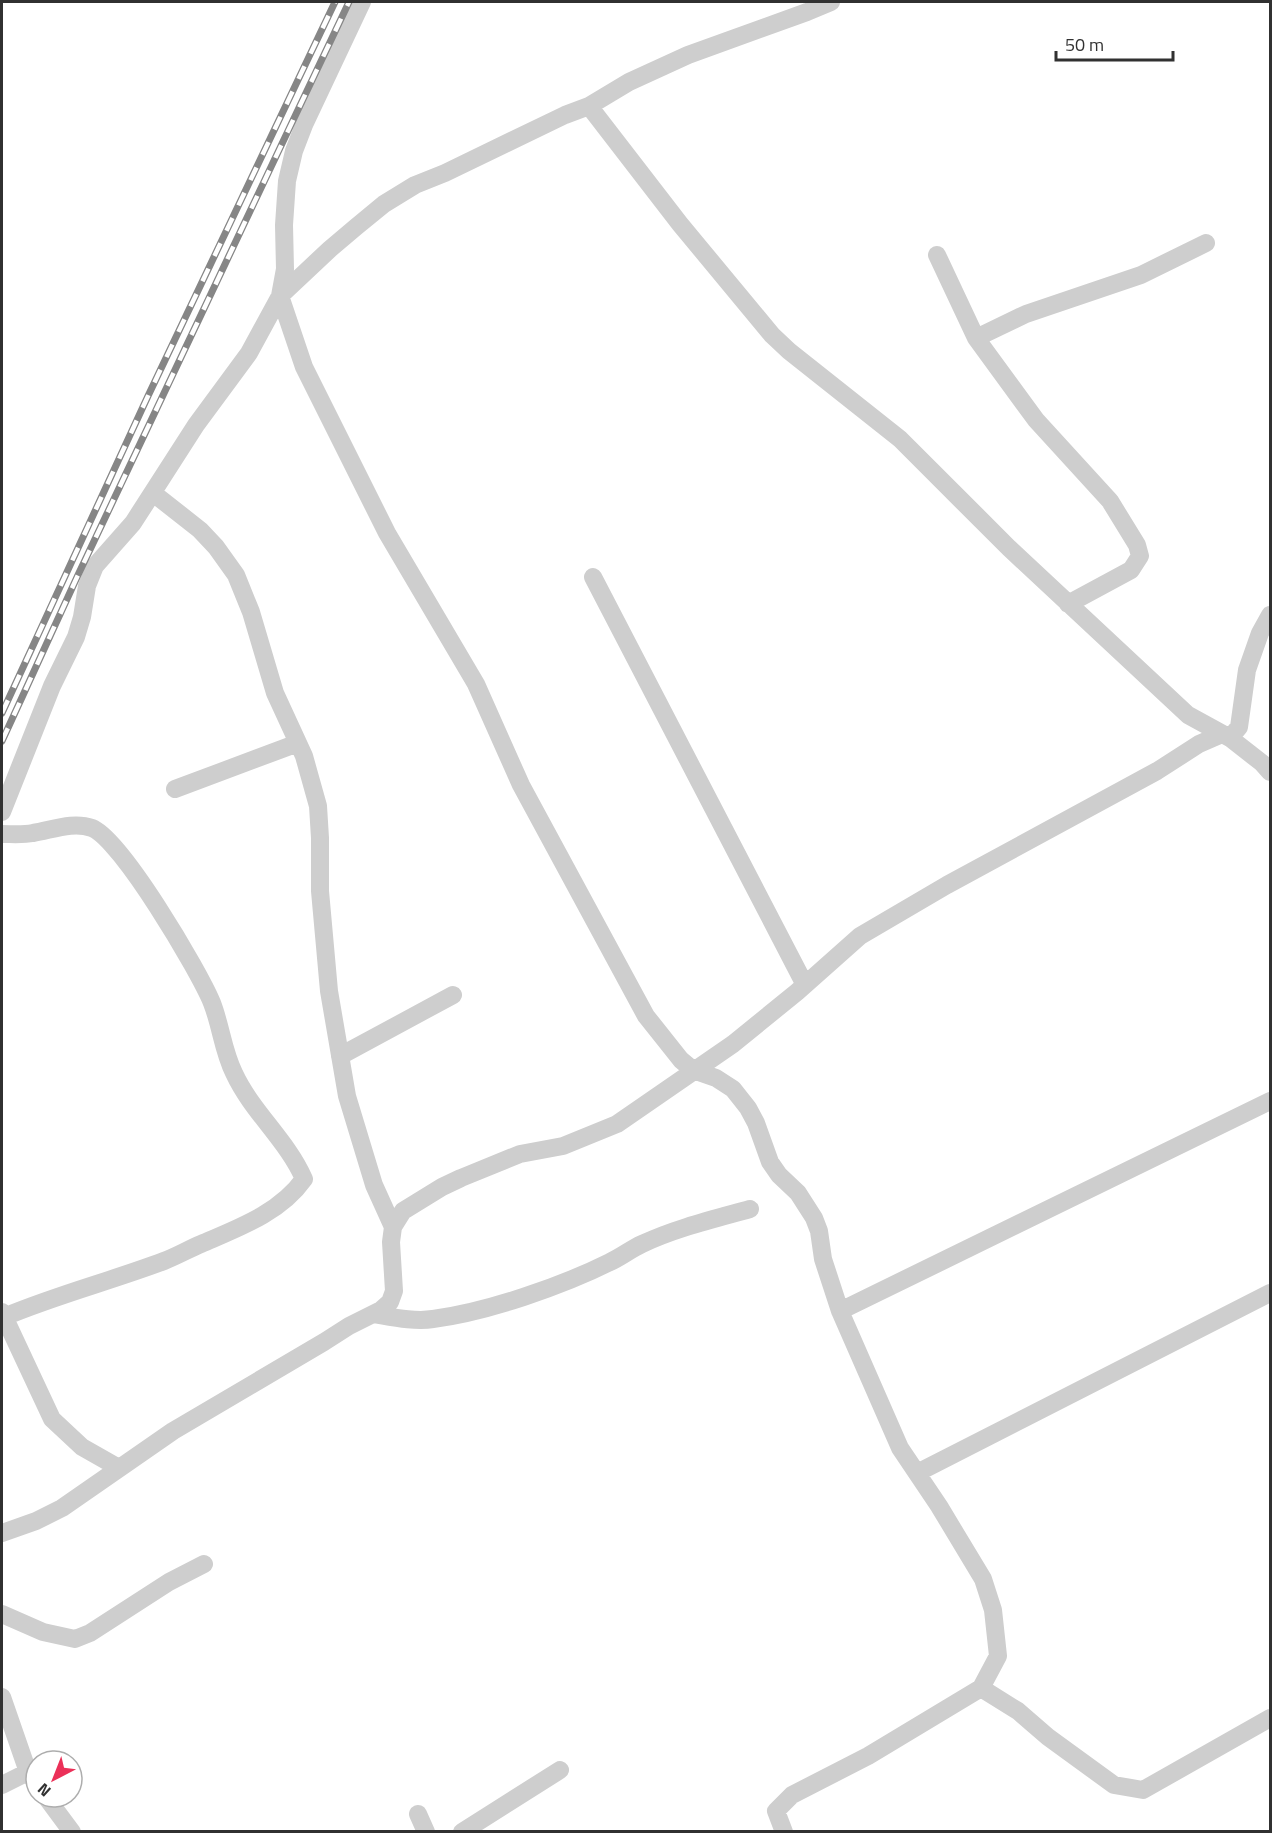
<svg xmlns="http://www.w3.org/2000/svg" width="1272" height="1833" viewBox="0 0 1272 1833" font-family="'Titillium Web',sans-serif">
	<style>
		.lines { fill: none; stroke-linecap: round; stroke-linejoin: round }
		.minor { stroke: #cecece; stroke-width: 18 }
		.rail-casing { stroke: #868686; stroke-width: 7 }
		.rail { stroke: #fff; stroke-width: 4.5; stroke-dasharray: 14; stroke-linecap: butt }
	</style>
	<rect width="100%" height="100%" fill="#fff"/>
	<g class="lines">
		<!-- minor -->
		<path class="minor" d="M362,2L304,125L294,151L287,181L284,225L285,269L280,296L304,367L387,533L476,684L521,785L646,1016L681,1060L693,1070L716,1078L733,1089L748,1108L756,1123L770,1162L779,1175L798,1193L814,1218L819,1231L823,1259L840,1311L900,1448L939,1506L983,1579L993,1610L998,1656L981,1688L868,1756L792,1795L776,1811L784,1832
			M589,106L680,224L772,335L789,351L900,439L1009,548L1188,715L1230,738L1262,763L1270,772
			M937,255L976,338
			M153,493L200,530L216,547L236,575L251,612L275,693L304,756L318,806L320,838V891L329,991L347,1096L374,1185L393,1227
			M593,577L805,985
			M1068,604L1131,570L1140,556L1137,545L1110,501L1036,420L976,338L1026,314L1141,275L1206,243
			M1230,738L1239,727L1247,670L1260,633L1270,615
			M175,789L298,743
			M2,812L52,686L76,637L82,617L87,586L95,566L133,523L196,425L249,353L280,296L330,249L356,227L384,204L415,185L445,173L565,115L589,106L629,82L688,55L807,12L831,2
			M2,834C12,834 23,835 33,833C52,830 73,821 92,828C121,839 199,971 212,1003C221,1026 223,1051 234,1073C252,1112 287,1140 304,1179C280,1213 238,1228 201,1244C189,1249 177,1256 164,1261C111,1281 56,1295 4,1317
			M340,1056L453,995
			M840,1311L1270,1101
			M2,1312L52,1419L82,1447L119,1468
			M374,1314C392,1317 415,1322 433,1319C487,1312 562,1286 610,1262C621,1257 631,1249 642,1244C676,1228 714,1219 750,1209
			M917,1473L1270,1293
			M2,1533L36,1521L62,1508L173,1431L324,1342L349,1326L381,1310L390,1302L394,1291L391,1242L393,1227L403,1211L442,1187L461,1178L520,1154L563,1146L617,1124L733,1044L797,992L860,936L947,885L1157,771L1199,744L1222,734
			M2,1614L43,1632L75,1639L90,1633L169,1582L204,1564
			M981,1688L1018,1711L1048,1737L1114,1785L1143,1790L1270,1718
			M2,1697L28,1772L36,1783
			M2,1785L28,1772
			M46,1797L72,1832
			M418,1814L426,1832
			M462,1832L560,1770"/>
		<!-- rail casing -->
		<g class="rail-casing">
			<path id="rail" d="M2,713L148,396L335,2
				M2,741L78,575L349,2"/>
		</g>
		<!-- rail -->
		<use href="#rail" class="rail"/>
	</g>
	<!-- border -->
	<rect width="1272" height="1833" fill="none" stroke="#313131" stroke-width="6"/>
	<!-- north arrow -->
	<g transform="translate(54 1779) rotate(222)"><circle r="28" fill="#ffffff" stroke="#adadad" stroke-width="1.5"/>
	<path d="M0-4.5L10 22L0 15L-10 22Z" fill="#eb3058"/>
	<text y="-9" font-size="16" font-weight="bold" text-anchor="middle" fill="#313131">N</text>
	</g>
	<!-- scale -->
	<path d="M1056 51v9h117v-9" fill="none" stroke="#313131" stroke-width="3"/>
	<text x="1065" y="51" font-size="18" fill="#313131" stroke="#ffffff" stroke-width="4.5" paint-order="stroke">50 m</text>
</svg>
